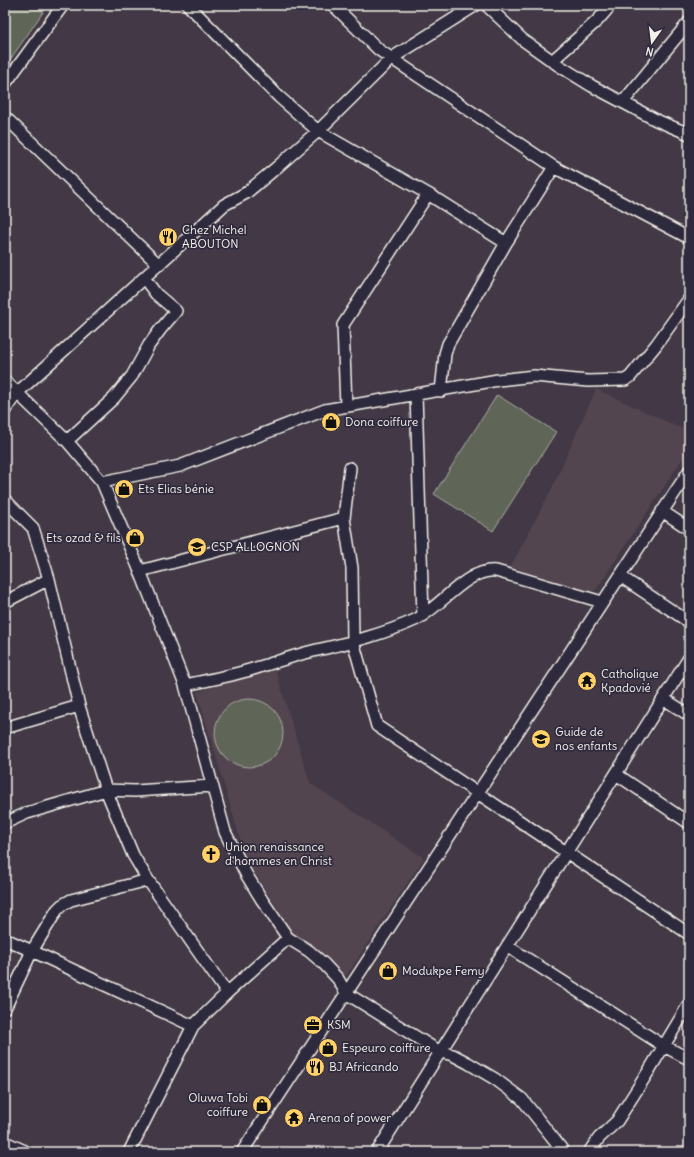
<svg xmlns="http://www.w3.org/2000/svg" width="694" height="1157" viewBox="0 0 694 1157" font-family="Delius,sans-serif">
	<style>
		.built { fill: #524550 }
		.green { fill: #5e6659; stroke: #a9aca0 }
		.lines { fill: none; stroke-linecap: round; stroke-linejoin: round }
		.minor-casing { stroke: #f4f1e8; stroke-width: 14 }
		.minor { stroke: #2f2a3d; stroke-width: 11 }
		.labels { text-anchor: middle; stroke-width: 3.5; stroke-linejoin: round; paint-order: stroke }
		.poi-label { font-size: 12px; fill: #f4f1e8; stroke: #2f2a3d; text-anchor: start }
	</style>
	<rect width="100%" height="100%" fill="#423846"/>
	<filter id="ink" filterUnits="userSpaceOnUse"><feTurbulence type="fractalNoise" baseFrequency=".025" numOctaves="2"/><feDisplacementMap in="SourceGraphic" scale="8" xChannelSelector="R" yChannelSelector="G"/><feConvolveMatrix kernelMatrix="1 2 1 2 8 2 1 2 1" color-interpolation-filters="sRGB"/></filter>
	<g filter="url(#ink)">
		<!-- built -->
		<path class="built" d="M596,389L689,432V449L596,590L584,593L510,568L553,486Z
			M275,668L310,783L424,858L346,976L292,932L246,859L197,692Z"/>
		<!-- green -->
		<path class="green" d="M5,5H48L5,67Z
			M497,395L556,432L493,531L434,494Z
			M215 733a34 34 0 1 1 68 0a34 34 0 1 1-68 0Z"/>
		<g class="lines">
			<!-- minor casing -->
			<g class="minor-casing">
				<path id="minor" d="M188,5L279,97L318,131L428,194L506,243
					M333,5L379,50L554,167L689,238
					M486,5L523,40L558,65L592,86L656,120L689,134
					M552,61L598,20L611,5
					M5,84L63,5
					M623,102L689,22
					M5,117L159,265
					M5,381L67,441L102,482L140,571L185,685L225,832L246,874L262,900L288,938L309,951L324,964L338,979L346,993L440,1052L453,1055L468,1063L495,1079L522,1099L564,1152
					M441,391L445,354L448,344L506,243L554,167
					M416,394L423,616
					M346,406L343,325L428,194
					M5,410L17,393L224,205L246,193L276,168L318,131L392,58L476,5
					M67,441L114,398L132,376L149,345L160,330L176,311L156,294L144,278
					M350,468L344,518L352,568L353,641L377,726L689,934
					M102,482L180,466L325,410L498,380L534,376L588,381L625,380L630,377L656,345L689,299
					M5,500L33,528L49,579L79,706L106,790L133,855L148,880L227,993
					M662,511L689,529
					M140,571L344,518
					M620,576L689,622
					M5,602L49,579
					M185,685C208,680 231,676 253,669C270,664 287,658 305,653C342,644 380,636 415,620C440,608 467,568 496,571L602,602
					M664,699L689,715
					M5,728L79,706
					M616,774L689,823
					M5,823L27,813L106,790L135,791L212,786
					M5,939L32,951L193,1026
					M507,946L664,1046L689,1059
					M5,1008L32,951L57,910L62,905L71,900L148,880
					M5,1142L27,1152
					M129,1152L193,1026L227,993L288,938
					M242,1152L689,471
					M377,1152L689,658
					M589,1152L599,1138L617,1121L650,1069L689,1004"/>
			</g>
			<!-- minor -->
			<use href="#minor" class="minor"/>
		</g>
	</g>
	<!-- icons -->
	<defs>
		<g id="restaurant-disc" transform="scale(1)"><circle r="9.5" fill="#ffd166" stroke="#2f2a3d"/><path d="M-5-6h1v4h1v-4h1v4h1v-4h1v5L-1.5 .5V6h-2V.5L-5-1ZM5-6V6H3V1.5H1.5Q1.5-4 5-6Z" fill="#111"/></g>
		<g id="shop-disc" transform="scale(1)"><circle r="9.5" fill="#ffd166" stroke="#2f2a3d"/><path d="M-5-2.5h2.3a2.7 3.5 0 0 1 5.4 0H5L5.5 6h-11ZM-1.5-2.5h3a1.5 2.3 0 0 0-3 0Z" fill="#111"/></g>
		<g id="school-disc" transform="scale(1)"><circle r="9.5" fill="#ffd166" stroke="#2f2a3d"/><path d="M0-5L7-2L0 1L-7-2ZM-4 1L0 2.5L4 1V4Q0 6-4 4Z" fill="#111"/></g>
		<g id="temple-disc" transform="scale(1)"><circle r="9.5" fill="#ffd166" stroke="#2f2a3d"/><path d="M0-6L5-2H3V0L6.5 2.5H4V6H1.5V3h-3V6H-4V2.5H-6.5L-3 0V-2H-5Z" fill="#111"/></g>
		<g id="church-disc" transform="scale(1)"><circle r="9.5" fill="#ffd166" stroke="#2f2a3d"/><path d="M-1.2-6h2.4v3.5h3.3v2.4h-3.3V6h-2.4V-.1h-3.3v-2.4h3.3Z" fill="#111"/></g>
		<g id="office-disc" transform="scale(1)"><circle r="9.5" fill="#ffd166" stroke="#2f2a3d"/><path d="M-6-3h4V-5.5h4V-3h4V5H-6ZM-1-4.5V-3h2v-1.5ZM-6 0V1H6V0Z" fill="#111"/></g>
	</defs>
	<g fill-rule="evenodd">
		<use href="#restaurant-disc" x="168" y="237"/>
		<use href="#shop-disc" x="331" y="422"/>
		<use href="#shop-disc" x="124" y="489"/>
		<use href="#shop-disc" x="135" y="538"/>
		<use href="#school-disc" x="197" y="547"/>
		<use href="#temple-disc" x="587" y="681"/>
		<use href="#school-disc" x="541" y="739"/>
		<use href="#church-disc" x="211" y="854"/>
		<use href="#shop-disc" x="388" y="971"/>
		<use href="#office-disc" x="313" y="1025"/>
		<use href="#shop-disc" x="328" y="1048"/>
		<use href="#restaurant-disc" x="315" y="1067"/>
		<use href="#shop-disc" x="262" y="1105"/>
		<use href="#temple-disc" x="294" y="1118"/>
	</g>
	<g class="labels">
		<!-- poi labels -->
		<g class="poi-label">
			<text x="182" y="234">Chez Michel<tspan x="182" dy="14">ABOUTON</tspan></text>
			<text x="345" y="426">Dona coiffure</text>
			<text x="138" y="493">Ets Elias bénie</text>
			<text x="121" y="542" text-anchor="end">Ets ozad &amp; fils</text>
			<text x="211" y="551">CSP ALLOGNON</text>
			<text x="601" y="678">Catholique<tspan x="601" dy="14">Kpadovié</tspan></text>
			<text x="555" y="736">Guide de<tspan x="555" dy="14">nos enfants</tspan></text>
			<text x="225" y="851">Union renaissance<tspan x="225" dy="14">d'hommes en Christ</tspan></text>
			<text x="402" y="975">Modukpe Femy</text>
			<text x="327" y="1029">KSM</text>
			<text x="342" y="1052">Espeuro coiffure</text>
			<text x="329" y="1071">BJ Africando</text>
			<text x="248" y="1102" text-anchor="end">Oluwa Tobi<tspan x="248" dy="14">coiffure</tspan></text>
			<text x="308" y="1122">Arena of power</text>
		</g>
	</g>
	<!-- margin -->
	<rect width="694" height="1157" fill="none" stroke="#2f2a3d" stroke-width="20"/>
	<rect x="10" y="10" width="674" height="1137" fill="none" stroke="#f4f1e8" stroke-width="1.5" filter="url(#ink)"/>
	<!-- north arrow -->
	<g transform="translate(652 42) rotate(194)" stroke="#2f2a3d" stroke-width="3" paint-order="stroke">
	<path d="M0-3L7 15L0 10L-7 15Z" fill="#f4f1e8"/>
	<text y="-6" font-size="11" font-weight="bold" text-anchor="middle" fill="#f4f1e8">N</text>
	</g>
</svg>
